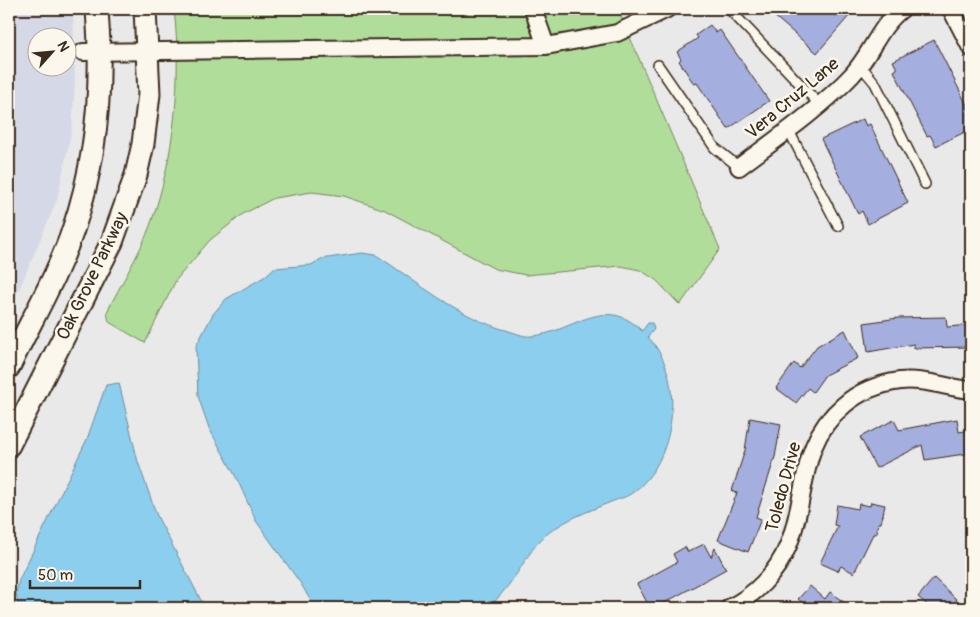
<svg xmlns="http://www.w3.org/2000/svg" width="980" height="617" viewBox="0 0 980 617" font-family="Pangolin,sans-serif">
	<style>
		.built { fill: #d5d8e6; fill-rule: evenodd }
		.green { fill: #b1dd9a; stroke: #76845c }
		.water { fill: #8cceee; stroke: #6c8c9b }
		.building { fill: #a4afdf; stroke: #3b2a1e }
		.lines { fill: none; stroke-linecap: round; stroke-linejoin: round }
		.service-casing { stroke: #3b2a1e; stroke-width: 12 }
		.minor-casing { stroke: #3b2a1e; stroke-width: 20 }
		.tertiary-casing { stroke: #3b2a1e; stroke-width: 25 }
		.service { stroke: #fbf7ec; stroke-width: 9 }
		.minor { stroke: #fbf7ec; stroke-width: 16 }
		.tertiary { stroke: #fbf7ec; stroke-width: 21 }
		.labels { text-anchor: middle; stroke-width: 5; stroke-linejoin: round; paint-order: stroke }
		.street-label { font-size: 18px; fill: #3b2a1e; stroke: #fbf7ec }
	</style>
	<rect width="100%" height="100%" fill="#eae9e9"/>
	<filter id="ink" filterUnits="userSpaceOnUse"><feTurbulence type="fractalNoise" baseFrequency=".02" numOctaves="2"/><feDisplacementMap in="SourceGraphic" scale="10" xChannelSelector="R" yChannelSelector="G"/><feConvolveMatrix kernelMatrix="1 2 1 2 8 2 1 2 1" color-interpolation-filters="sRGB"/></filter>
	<g filter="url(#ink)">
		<!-- built -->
		<path class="built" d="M9,9H73L75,83L72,128L57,200L9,313ZM38,38H68V68H38Z"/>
		<!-- green -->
		<path class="green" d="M174,9H618L720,249L680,305L656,280L640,270L621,266L526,275L495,269L385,210L344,196L312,192L274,198L243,214L210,240L176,280L145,343L109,322L107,312C121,283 140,254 151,223C175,156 182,79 174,9Z"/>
		<!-- water -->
		<path class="water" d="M362,253L376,255C419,283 459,318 509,331C516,333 524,337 531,336C571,334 604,292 642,331L648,323H652L654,329L648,337C686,376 677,462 632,493C627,497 618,499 611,502C589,511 566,519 547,534C532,546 524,564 513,579C506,589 497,599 489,608H315L301,584L256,521L237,479L209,428L198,396L196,346L213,314L226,299L264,277L274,268L311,265L321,259Z
			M119,383L138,462L157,516L205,608H19L16,594L19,580L87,439L106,385Z"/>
		<!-- building -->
		<path class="building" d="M766,9H842L850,15L817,53Z
			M710,25L716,33L720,30L769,101L728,129L697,83L694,84L679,61L681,59L677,52L698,38L696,35Z
			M934,40L971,113V129L936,146L930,135L927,136L905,93L894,71L897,69L893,61Z
			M863,119L866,126L870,124L908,203L868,224L862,211L858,214L821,139Z
			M946,317L947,327L971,325V347L914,348V344L868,352L864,323L898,318Z
			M845,330L858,358L825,375L813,392L808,388L796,403L776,388L794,363L800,368L817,346Z
			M750,418L781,424L775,457L756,517L761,519L748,552L718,540L737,493L732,491L745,450Z
			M957,419L959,432L971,430V453L925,460L922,445L876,468L860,437L894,420L899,430Z
			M871,502L885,505L881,523H878L876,534H873L854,573L841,566L838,571L820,563L838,526L834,525L837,505L858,509L859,504L870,506Z
			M704,544L711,557L715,548L726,569L655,608H650L637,584L677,562L673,554L685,547L688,552Z
			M934,578L957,600L950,608H931L918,597Z
			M810,586L825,599L830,592L852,608H809L798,599Z"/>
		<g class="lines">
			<!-- service casing -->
			<g class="service-casing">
				<path id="service" d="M730,10L819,104
					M658,65L715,148L739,167
					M860,65L875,83L925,184
					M788,129L838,226"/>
			</g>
			<!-- minor casing -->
			<g class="minor-casing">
				<path id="minor" d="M533,9L546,46
					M951,9L971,48
					M83,52L546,46L617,33L667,9
					M739,167C775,140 821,108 852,75C871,55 879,26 902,9
					M729,608C754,596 777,573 788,546C809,495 797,444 844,405C860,391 879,384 900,381C923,378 948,388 971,390"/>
			</g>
			<!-- tertiary casing -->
			<g class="tertiary-casing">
				<path id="tertiary" d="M9,367C30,322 57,277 73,230C98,157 103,84 97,9
					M9,445L112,242L136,175L143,144L149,94L145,9"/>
			</g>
			<!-- service -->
			<use href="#service" class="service"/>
			<!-- minor -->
			<use href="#minor" class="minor"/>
			<!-- tertiary -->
			<use href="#tertiary" class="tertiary"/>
		</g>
	</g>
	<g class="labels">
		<!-- street labels -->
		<g class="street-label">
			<text transform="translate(792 98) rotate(-40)" y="6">Vera Cruz Lane</text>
			<text transform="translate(92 276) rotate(-64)" y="6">Oak Grove Parkway</text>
			<text transform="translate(783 487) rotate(-75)" y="6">Toledo Drive</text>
		</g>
	</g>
	<!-- margin -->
	<rect width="980" height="617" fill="none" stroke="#fbf7ec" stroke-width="30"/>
	<rect x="15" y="15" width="950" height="587" fill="none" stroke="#3b2a1e" stroke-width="2" filter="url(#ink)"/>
	<!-- north arrow -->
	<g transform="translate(52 52) rotate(63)"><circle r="24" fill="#fbf7ec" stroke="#aea59a"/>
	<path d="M0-4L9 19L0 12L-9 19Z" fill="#3b2a1e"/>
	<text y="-8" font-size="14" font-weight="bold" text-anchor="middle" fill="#3b2a1e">N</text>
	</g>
	<!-- scale -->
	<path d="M30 580v8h110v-8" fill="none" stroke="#3b2a1e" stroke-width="2.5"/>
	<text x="38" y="580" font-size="15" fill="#3b2a1e" stroke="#fbf7ec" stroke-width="4" paint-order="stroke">50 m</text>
</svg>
